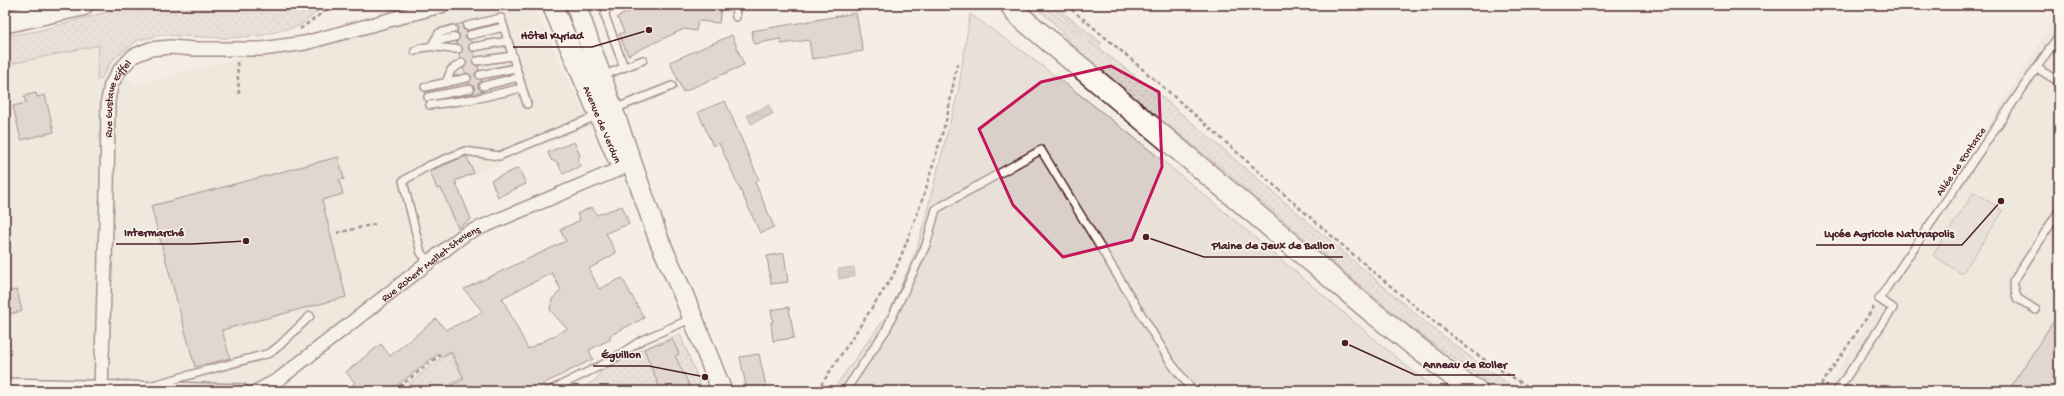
<svg xmlns="http://www.w3.org/2000/svg" width="2064" height="396" viewBox="0 0 2064 396" font-family="'Gochi Hand',sans-serif">
	<style>
		.built { fill: #e7dfd6 }
		.grass { fill: url(#grass-dots); stroke: #92787a }
		.park { fill: #dbd0c9; stroke: #92787a }
		.water { fill: url(#water-waves); stroke: #8d7174 }
		.building { fill: #cabbb6; stroke: #4a1f2b; fill-rule: evenodd }
		.lines { fill: none; stroke-linecap: round; stroke-linejoin: round }
		.lane-casing { stroke: #4a1f2b; stroke-width: 10 }
		.street-casing { stroke: #4a1f2b; stroke-width: 16 }
		.secondary-casing { stroke: #4a1f2b; stroke-width: 22 }
		.primary-casing { stroke: #4a1f2b; stroke-width: 24 }
		.path { stroke: #4a1f2b; stroke-width: 2.5; stroke-dasharray: 4 3; stroke-linecap: butt }
		.lane { stroke: #fbf7ec; stroke-width: 7 }
		.street { stroke: #fbf7ec; stroke-width: 13 }
		.secondary { stroke: #fbf7ec; stroke-width: 19 }
		.primary { stroke: #fbf7ec; stroke-width: 21 }
		.marked { fill: none; stroke: #c2185b; stroke-width: 3; stroke-linejoin: round }
		.labels { text-anchor: middle; stroke-width: 3; stroke-linejoin: round; paint-order: stroke }
		.street-label { font-size: 11px; fill: #4a1f2b; stroke: #fbf7ec }
		.leader { fill: none; stroke: #4a1f2b; stroke-width: 1.5 }
		.callout-dot { fill: #4a1f2b; stroke: #fbf7ec; stroke-width: 1.5 }
		.callout-label { font-size: 12px; text-anchor: middle; font-weight: bold; fill: #4a1f2b; stroke: #fbf7ec; stroke-width: 3; stroke-linejoin: round; paint-order: stroke }
	</style>
	<defs>
		<pattern id="grass-dots" width="8" height="8" patternUnits="userSpaceOnUse"><rect width="8" height="8" fill="#dbd0c9"/><path d="M2 2h.1M6 6h.1" fill="none" stroke="#bdb2ad" stroke-width="1.8" stroke-linecap="round"/></pattern>
		<pattern id="water-waves" width="16" height="10" patternUnits="userSpaceOnUse"><rect width="16" height="10" fill="#baa7a5"/><path d="M0 5q4-4 8 0t8 0" fill="none" stroke="#998787"/></pattern>
	</defs>
	<rect width="100%" height="100%" fill="#f4eee4"/>
	<filter id="ink" filterUnits="userSpaceOnUse"><feTurbulence type="fractalNoise" baseFrequency=".025" numOctaves="2"/><feDisplacementMap in="SourceGraphic" scale="8" xChannelSelector="R" yChannelSelector="G"/><feConvolveMatrix kernelMatrix="1 2 1 2 8 2 1 2 1" color-interpolation-filters="sRGB"/></filter>
	<g filter="url(#ink)">
		<!-- built -->
		<path class="built" d="M445,5H533L576,97L592,125L457,182L473,219L477,237L458,248L274,391H5V60L99,40L134,85Z
			M2059,11V391H1825Z"/>
		<!-- grass -->
		<path class="grass" d="M132,5H326L299,26L259,36L225,38L163,35L138,40L111,61L101,79L97,80L99,45L5,65V36L37,31Z
			M1033,5H1042L1155,91L1424,321L1483,367L1520,391H1500L1416,331L1348,275L1230,175L1080,54L1052,21Z
			M1047,5H1053L1102,43L1099,45Z
			M680,334L703,391H573L589,384L596,379L601,371L629,355Z
			M450,353L458,369L477,361H496L436,391H400L442,357Z"/>
		<!-- park -->
		<path class="park" d="M970,14C1127,123 1269,251 1415,373L1439,391H832L890,311L917,249L958,92Z
			M1974,192L2003,211L1962,274L1933,255Z"/>
		<!-- water -->
		<path class="water" d="M769,105L773,114L751,124L747,115Z
			M854,267L855,276L839,279L838,269Z"/>
		<!-- building -->
		<path class="building" d="M653,5H718V7H721L719,23L698,21L696,31L684,29L628,55L619,34L624,32L617,17L642,6L643,9Z
			M856,13L863,51L812,59L809,40L781,44L780,39L754,44L752,31Z
			M463,23V29L467,31L465,37L472,42L468,48L474,52L475,56L472,62L478,66L479,70L475,73V76L482,81L478,84V88L484,91L471,94L475,88L468,83L472,77L464,71L463,68L467,62L465,59L460,58L459,54L463,49L456,42L460,36L457,32L458,28L456,25Z
			M732,35L744,65L683,92L670,62Z
			M36,93L37,97L45,95L54,132L21,140L13,106L26,103L24,96Z
			M725,101L759,180L755,182L774,227L760,233L719,143L713,146L698,112Z
			M574,142L580,155L578,160L581,166L563,174L558,163L551,160L548,152Z
			M466,156L474,173L455,181L471,219L458,228L441,188L437,189L430,171Z
			M338,157L344,179L339,180L343,194L322,200L346,297L222,330L230,358L195,367L151,206Z
			M519,168L526,184L498,197L491,180Z
			M622,206L629,224L606,233L616,253L589,269L599,289L622,278L644,318L609,336L611,339L589,350L593,359L543,384L545,388L539,391H439L464,379L451,351L441,357L439,353L390,391H345L355,383L346,372L381,344L390,356L436,319L446,330L483,312L464,289L566,241L560,230L580,220L577,214L592,207L597,215ZM552,273L561,290L552,299L550,310L567,329L528,349L502,298Z
			M784,253L788,282L771,284L767,256Z
			M17,290L22,311L5,315V292Z
			M789,307L794,338L773,341L771,322H773L771,310Z
			M2059,313V383L2054,391H2008Z
			M672,339L679,354L675,356L692,391H661L644,349L658,343L659,345Z
			M759,354L767,391H747L740,357Z"/>
		<g class="lines">
			<!-- lane casing -->
			<g class="lane-casing">
				<path id="lane" d="M607,5L605,15L607,21L624,67
					M735,5L736,17
					M467,26L501,18L527,104
					M470,35L504,27
					M432,45L439,33L453,29
					M434,45L441,40L455,37
					M473,47L508,41
					M415,51C430,42 442,50 458,49
					M477,61L513,56
					M2037,68L2059,82
					M480,75L516,68
					M602,76L643,60
					M446,83L451,70L462,63
					M483,86L519,77
					M425,87L467,78
					M428,97L470,89
					M479,98L522,88
					M430,105L474,99
					M614,109L672,86
					M429,262L421,253L403,181L426,167L465,151L499,156L599,115
					M2036,310L2017,298L2013,282L2059,211
					M153,385L270,353L279,346L310,316
					M549,391L610,361L642,340L693,318
					M845,391L886,330L926,245L936,209L1041,150L1171,363L1193,391
					M1837,391L1893,308L1879,299L2059,35"/>
			</g>
			<!-- street casing -->
			<g class="street-casing">
				<g id="street">
					<path d="M5,385L242,391"/>
					<path id="s1" d="M101,391L107,191L108,101L111,85L119,71L133,56L150,49L171,47L194,49H262L305,43L444,5"/>
					<path id="s2" d="M257,391L278,380L465,234L622,168"/>
				</g>
			</g>
			<!-- secondary casing -->
			<g class="secondary-casing">
				<path id="secondary" d="M552,5L617,157
					M576,5L659,240L684,296L722,391"/>
			</g>
			<!-- primary casing -->
			<g class="primary-casing">
				<path id="primary" d="M1011,5L1017,14L1371,311L1457,379L1477,391
					M5,22L82,5"/>
			</g>
			<!-- path -->
			<path class="path" d="M1066,5C1203,116 1328,241 1468,348C1489,364 1513,377 1535,391
				M300,29L333,5
				M237,62L239,94
				M337,233L375,224
				M394,391L440,355
				M817,391L893,276L905,246L925,192L947,117L958,60
				M1817,391L1874,307"/>
			<!-- lane -->
			<use href="#lane" class="lane"/>
			<!-- street -->
			<use href="#street" class="street"/>
			<!-- secondary -->
			<use href="#secondary" class="secondary"/>
			<!-- primary -->
			<use href="#primary" class="primary"/>
		</g>
	</g>
	<!-- marked area -->
	<path d="M0 0H2064V396H0ZM1111,66L1159,92L1162,167L1132,240L1063,257L1013,205L979,129L1041,82Z" fill="#f4eee4" fill-opacity=".55" fill-rule="evenodd"/>
	<path class="marked" d="M1111,66L1159,92L1162,167L1132,240L1063,257L1013,205L979,129L1041,82Z"/>
	<g class="labels">
		<!-- street labels -->
		<g class="street-label">
			<text dy="4" stroke="none"><textPath href="#s1" startOffset="295">Rue Gustave Eiffel</textPath></text>
			<text transform="translate(603 124) rotate(67)" y="4">Avenue de Verdun</text>
			<text transform="translate(1960 161) rotate(-56)" y="4">Allée de Fontarce</text>
			<text dy="4" stroke="none"><textPath href="#s2" startOffset="216">Rue Robert Mallet-Stevens</textPath></text>
		</g>
	</g>
	<!-- callouts -->
	<path class="leader" d="M649 30L592 47H513M246 241L192 244H116M2001 201L1962 245H1816M1146 237L1204 257H1343M705 377L649 366H593M1345 343L1415 375H1515"/>
	<g class="callout-dot">
		<circle cx="649" cy="30" r="4"/>
		<circle cx="246" cy="241" r="4"/>
		<circle cx="2001" cy="201" r="4"/>
		<circle cx="1146" cy="237" r="4"/>
		<circle cx="705" cy="377" r="4"/>
		<circle cx="1345" cy="343" r="4"/>
	</g>
	<g class="callout-label">
		<text x="552" y="39">Hôtel Kyriad</text>
		<text x="154" y="236">Intermarché</text>
		<text x="1889" y="237">Lycée Agricole Naturapolis</text>
		<text x="1273" y="249">Plaine de Jeux de Ballon</text>
		<text x="621" y="358">Éguillon</text>
		<text x="1465" y="368">Anneau de Roller</text>
	</g>
	<!-- margin -->
	<rect width="2064" height="396" fill="none" stroke="#fbf7ec" stroke-width="20"/>
	<rect x="10" y="10" width="2044" height="376" fill="none" stroke="#4a1f2b" stroke-width="1.5" filter="url(#ink)"/>
</svg>
